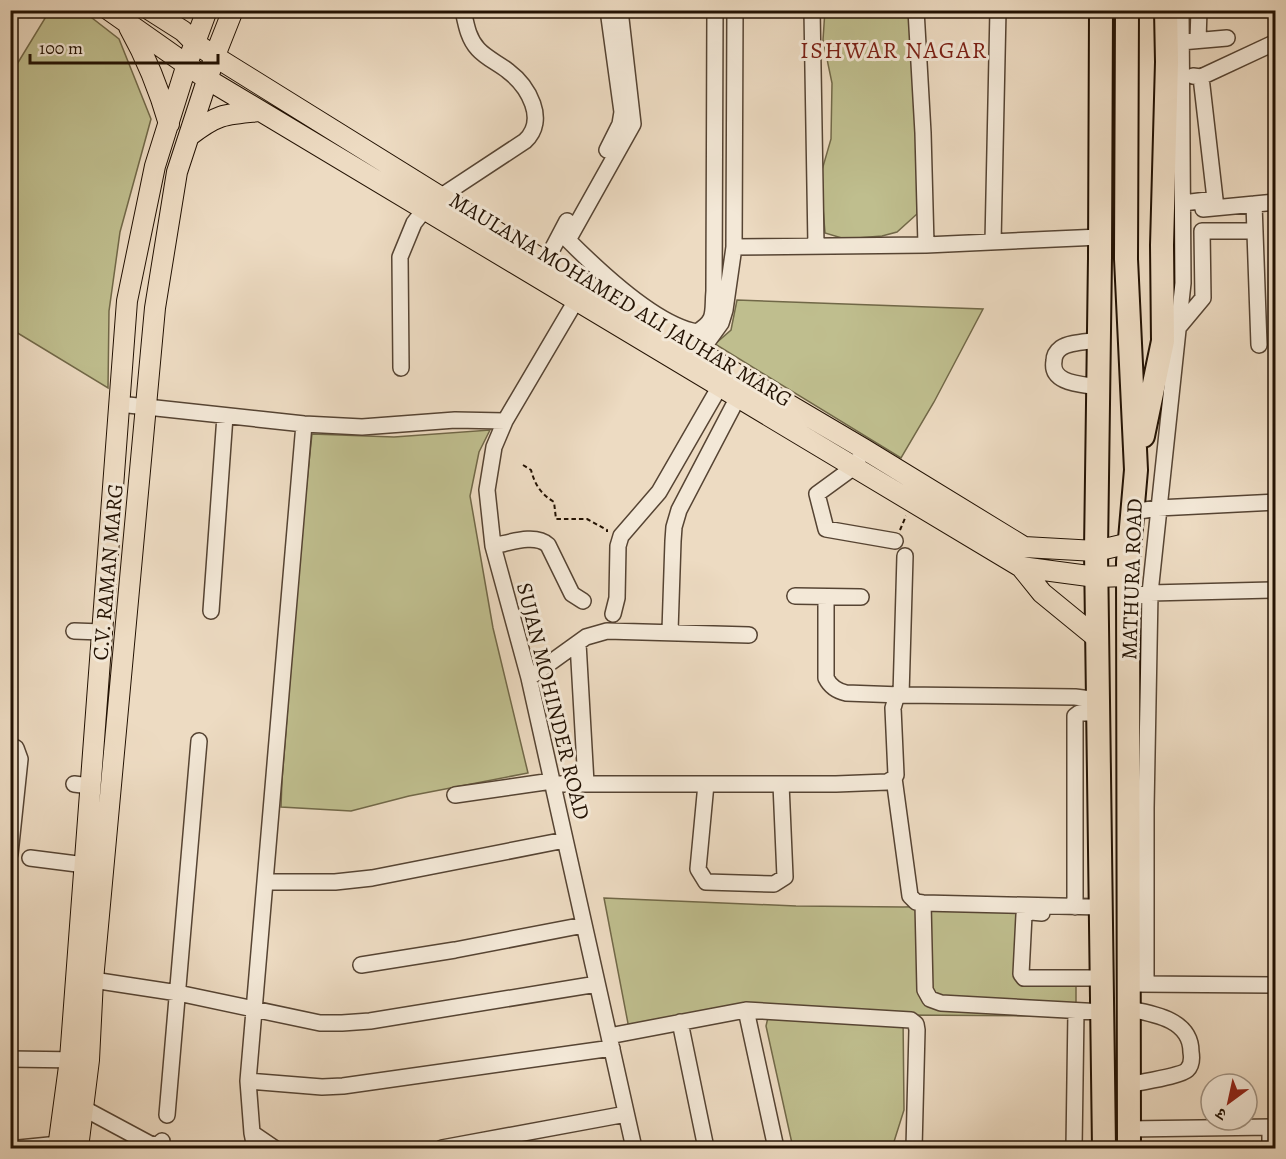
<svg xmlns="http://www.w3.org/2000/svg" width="1286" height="1159" viewBox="0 0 1286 1159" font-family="Alegreya,'Noto Serif Devanagari',serif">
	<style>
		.green { fill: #bfbe8e; stroke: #716848; stroke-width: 1.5 }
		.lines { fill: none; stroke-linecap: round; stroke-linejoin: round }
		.minor-casing { stroke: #564433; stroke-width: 18 }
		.major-casing { stroke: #231203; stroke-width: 22 }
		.highway-casing { stroke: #231203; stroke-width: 26 }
		.path { stroke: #231203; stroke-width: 2; stroke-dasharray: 4.5 3; stroke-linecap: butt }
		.minor { stroke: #f3e8d7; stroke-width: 15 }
		.major { stroke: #eddbc2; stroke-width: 20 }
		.highway { stroke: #eddbc2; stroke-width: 22 }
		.labels { text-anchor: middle; stroke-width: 6; stroke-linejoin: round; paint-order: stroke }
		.street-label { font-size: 22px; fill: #231203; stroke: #f3e8d7 }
		.neighbourhood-label { font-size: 24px; letter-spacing: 1.5px; fill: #7a1f14; stroke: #f3e8d7 }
	</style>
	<rect width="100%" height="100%" fill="#eddbc2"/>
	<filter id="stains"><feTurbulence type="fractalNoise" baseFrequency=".00333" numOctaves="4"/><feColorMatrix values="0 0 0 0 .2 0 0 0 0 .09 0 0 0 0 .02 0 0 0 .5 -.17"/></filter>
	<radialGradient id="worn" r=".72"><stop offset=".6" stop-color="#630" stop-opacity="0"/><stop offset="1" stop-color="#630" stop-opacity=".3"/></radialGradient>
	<!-- green -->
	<path class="green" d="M50,10L83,11L119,39L151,119L120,232L109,311L108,388L11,329V74Z
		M825,10L912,11L919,141L917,214L897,232L882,236L845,239L825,233L822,195V170L831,139L832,83L823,40Z
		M737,300L983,309L934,402L901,458L715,344L731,330Z
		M490,430L479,452L470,496L493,628L528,773L409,796L351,811L281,807L282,780L301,538L312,434L394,437Z
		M604,898L796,906L903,907L1017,904L1019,981H1076V1016L903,1015L904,1110L892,1148H793L766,1026L769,1013L630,1034Z"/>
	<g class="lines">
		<!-- minor casing -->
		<g class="minor-casing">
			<path id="minor" d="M620,10L633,124L568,240C598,270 655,325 697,332C717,320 712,312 714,291L715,10
				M812,10L816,246
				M916,10L923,133L926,245
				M1198,40L1199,10
				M1181,42L1227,38
				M1193,76L1201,77L1276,42
				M607,150L620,124L622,112L608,10
				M440,197L525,141C548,120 528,86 508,71C498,63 486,58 478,49C468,38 466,24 463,10
				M1183,203L1215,199L1201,77
				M1254,204L1259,345
				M1203,209L1276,202
				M993,242L998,10
				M734,247L926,245L1100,237
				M546,261L567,221
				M581,292L505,421L494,447L487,490L493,546L529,678L634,1148
				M1178,328L1203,298L1202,231H1255
				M700,352L721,323L725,310L734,247L735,10
				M401,368L400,257L414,223L425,209
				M1098,387C1082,384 1050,384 1054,361C1054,356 1057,351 1061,348C1069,342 1088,342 1099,340
				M119,404L304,424L362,427L455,420L505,421
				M858,460L854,467L817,494L826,529L895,541
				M1133,512L1158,508L1276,502
				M493,546C509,543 535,533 548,545L572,594L583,601
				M795,596L861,597
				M826,597V678C830,686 837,691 846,693L901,695L905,556
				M1128,597L1150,593L1276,590
				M211,611L225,416
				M613,614L617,598L618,546L621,536L659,492L720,386
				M74,631L102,632
				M670,631L673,541L674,527L679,510L738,397
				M578,643L586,783
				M529,678L586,637L607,631L749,635
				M10,745L16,748L20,759L10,854
				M894,778L910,896L916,902L923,903L1101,907
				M74,784L90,786
				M553,784H836L887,782L894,778L896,775L893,708L896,698L901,695L1075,697L1099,700
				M706,784L698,869L706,882L774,884L785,877L781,784
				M455,795L552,781
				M30,858L85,865
				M265,882H335L372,878L565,840
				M923,903L925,990L930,999L941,1003L1103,1012
				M1075,907V716L1079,713H1099
				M1042,913L1031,912L1024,915L1021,974L1024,978H1103
				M361,965L455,950L584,925
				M93,980L178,993L320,1023H342L370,1021L597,984
				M1138,984L1276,985
				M1146,984V808L1150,593L1183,283L1181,10
				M746,1010L776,1148
				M680,1022L706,1148
				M609,1036L746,1010L911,1020L916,1024L917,1030L914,1148
				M10,1059L79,1060
				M248,1081L322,1087L343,1086L612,1048
				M1129,1085C1140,1082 1181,1076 1187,1070C1192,1065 1192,1058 1191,1052C1191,1020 1155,1014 1129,1009
				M83,1108L152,1145L159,1144L162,1141
				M167,1115L199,741
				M1128,1129L1276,1127
				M252,1133L274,1148
				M19,1148L59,1144
				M255,1148L252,1133L248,1081L304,424
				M442,1148L626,1114
				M1074,1148L1076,1011
				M1270,1148V1127"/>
		</g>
		<!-- major casing -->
		<g class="major-casing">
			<path id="major" d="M109,10L207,79L1021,567L1096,577L1128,576
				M150,10L183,31L195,43L214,56L518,245L864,449L1024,547L1096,551L1130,543
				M129,27C147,59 159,89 169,124
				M189,136C217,114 225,114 260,111
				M1021,567L1042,593L1097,638
				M58,1148L70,1059L127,301L155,166L187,64L207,10
				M78,1148L89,1060L93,980L155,308L177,172L216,53L233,10"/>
		</g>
		<!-- highway casing -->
		<g class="highway-casing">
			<path id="highway" d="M1101,10L1100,257L1096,551L1104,1148
				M1127,10L1126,259L1136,470L1128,562L1129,1148
				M1143,436L1163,341L1162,245L1167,62L1166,10"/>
		</g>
		<!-- path -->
		<path class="path" d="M523,465L531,470C535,485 541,494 554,502L556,519H587L607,530V532
			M900,530L906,516"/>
		<!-- minor -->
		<use href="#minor" class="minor"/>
		<!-- major -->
		<use href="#major" class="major"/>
		<!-- highway -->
		<use href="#highway" class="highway"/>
	</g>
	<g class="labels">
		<!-- street labels -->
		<g class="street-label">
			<text transform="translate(621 299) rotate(31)" y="8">MAULANA MOHAMED ALI JAUHAR MARG</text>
			<text transform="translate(107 572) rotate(-85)" y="8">C.V. RAMAN MARG</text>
			<text transform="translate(1131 579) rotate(-88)" y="8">MATHURA ROAD</text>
			<text transform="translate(554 701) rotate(76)" y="8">SUJAN MOHINDER ROAD</text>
		</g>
		<!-- neighbourhood labels -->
		<g class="neighbourhood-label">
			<text x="894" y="58">ISHWAR NAGAR</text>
		</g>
	</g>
	<!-- margin -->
	<rect width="1286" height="1159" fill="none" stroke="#eddbc2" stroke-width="36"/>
	<rect x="12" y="12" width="1262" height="1135" fill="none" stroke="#231203" stroke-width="3"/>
	<rect x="18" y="18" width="1250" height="1123" fill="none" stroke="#231203" stroke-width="1.5"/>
	<!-- north arrow -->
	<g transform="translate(1229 1102) rotate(213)"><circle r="28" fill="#f3e8d7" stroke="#a09282" stroke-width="1.5"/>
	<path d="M0-4.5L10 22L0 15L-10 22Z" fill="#8f2418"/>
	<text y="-9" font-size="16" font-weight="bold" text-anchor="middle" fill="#231203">उ</text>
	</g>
	<!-- scale -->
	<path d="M30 54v9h188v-9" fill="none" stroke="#231203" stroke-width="3"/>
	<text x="39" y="54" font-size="18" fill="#231203" stroke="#f3e8d7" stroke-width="4.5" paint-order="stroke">100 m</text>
	<rect width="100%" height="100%" filter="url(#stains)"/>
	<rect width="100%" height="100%" fill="url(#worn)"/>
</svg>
